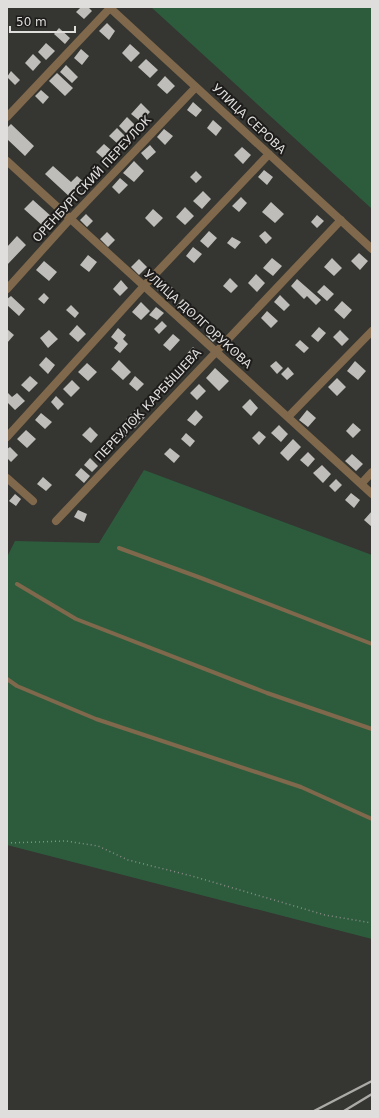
<svg xmlns="http://www.w3.org/2000/svg" width="379" height="1118" viewBox="0 0 379 1118" font-family="'DejaVu Sans',sans-serif">
	<style>
		.green { fill: #2d5c3d }
		.building { fill: #bebdb9 }
		.lines { fill: none; stroke-linecap: round; stroke-linejoin: round }
		.path { stroke: #8c8c89; stroke-width: 1.5; stroke-dasharray: 1 3; stroke-linecap: butt }
		.lane { stroke: #7f684c; stroke-width: 4 }
		.street { stroke: #7f684c; stroke-width: 8 }
		.rail { stroke: #abaaa7; stroke-width: 2.5 }
		.labels { text-anchor: middle; stroke-width: 4; stroke-linejoin: round; paint-order: stroke }
		.street-label { font-size: 12px; fill: #dfdedc; stroke: #1d1c1b }
	</style>
	<rect width="100%" height="100%" fill="#353531"/>
	<!-- green -->
	<path class="green" d="M151,7H372V209Z
		M144,470L372,555V939L7,845V557L15,541L99,543Z"/>
	<!-- building -->
	<path class="building" d="M81,7H88L92,11L84,19L76,12Z
		M107,23L115,31L109,40L99,31Z
		M59,28L70,38L65,44L54,34Z
		M46,43L55,51L46,60L38,52Z
		M130,44L140,53L131,62L122,53Z
		M81,49L89,56L82,65L74,58Z
		M33,54L41,62L33,71L25,63Z
		M146,59L158,70L150,78L138,67Z
		M66,65L78,77L72,83L60,72Z
		M11,71L20,80L15,85L7,77Z
		M57,73L73,88L65,96L49,81Z
		M165,76L175,86L167,94L157,85Z
		M41,90L49,97L43,104L35,96Z
		M193,102L202,110L196,117L187,110Z
		M141,103L150,112L141,122L131,114Z
		M127,117L135,125L127,134L119,126Z
		M213,120L222,128L216,136L207,128Z
		M11,124L34,146L25,156L7,139V128Z
		M117,128L125,136L118,144L109,136Z
		M164,129L173,136L165,145L157,137Z
		M104,144L112,151L104,159L96,152Z
		M150,145L156,152L147,160L141,153Z
		M242,147L251,155L243,164L234,155Z
		M134,161L144,171L134,182L123,173Z
		M53,166L71,182L77,176L85,183L71,198L45,174Z
		M264,170L273,177L267,185L258,177Z
		M196,171L202,177L196,183L190,177Z
		M120,178L128,185L119,194L112,187Z
		M203,191L211,199L202,209L193,201Z
		M241,197L247,203L239,212L232,206Z
		M33,200L52,217L43,226L24,209Z
		M271,202L284,214L275,223L262,212Z
		M185,207L194,216L185,225L176,217Z
		M153,209L163,218L154,227L145,218Z
		M86,214L93,221L87,227L80,220Z
		M317,215L324,221L317,228L311,222Z
		M209,231L217,238L208,248L200,241Z
		M265,231L272,238L266,244L259,236Z
		M107,232L115,240L108,247L100,239Z
		M17,236L26,245L7,265V247Z
		M232,237L241,242L235,249L227,243Z
		M193,247L202,254L194,263L186,256Z
		M359,253L368,261L360,270L351,261Z
		M88,255L97,262L89,272L80,265Z
		M272,258L282,266L273,276L263,268Z
		M332,258L342,268L334,276L324,267Z
		M139,259L147,267L139,275L131,267Z
		M44,261L57,272L49,281L36,270Z
		M256,274L265,283L257,292L248,283Z
		M230,278L238,286L231,293L223,286Z
		M162,279L173,288L166,297L155,288Z
		M297,279L321,300L316,305L307,296L304,299L291,286Z
		M121,280L128,288L120,296L113,289Z
		M324,285L334,294L327,301L317,292Z
		M44,293L49,298L44,304L38,299Z
		M280,295L290,305L284,311L274,302Z
		M11,296L25,309L19,316L7,305V299Z
		M183,299L197,311L191,318L176,306Z
		M342,301L352,310L344,319L334,310Z
		M141,302L150,311L141,320L132,312Z
		M71,305L79,313L75,318L66,310Z
		M156,307L164,313L157,320L149,315Z
		M267,311L278,321L271,328L261,318Z
		M162,321L167,326L159,334L154,329Z
		M77,325L86,334L78,342L69,334Z
		M214,327L221,334L213,342L206,335Z
		M319,327L326,333L318,342L311,336Z
		M118,328L126,335L123,339L128,344L120,353L114,348L118,343L111,337Z
		M7,329L14,335L7,343Z
		M49,330L58,339L48,348L40,338Z
		M340,330L349,339L342,346L333,337Z
		M173,334L180,340L170,351L163,345Z
		M300,340L309,348L304,353L295,345Z
		M193,347L201,354L193,362L185,356Z
		M237,347L247,357L240,364L230,353Z
		M46,357L55,365L48,374L39,365Z
		M119,360L131,372L123,380L111,369Z
		M276,361L283,368L277,374L270,366Z
		M355,361L366,371L358,380L347,371Z
		M87,363L97,372L88,381L78,372Z
		M288,367L294,374L287,380L281,374Z
		M215,368L229,381L219,391L206,378Z
		M168,375L175,381L165,392L158,386Z
		M30,376L38,383L29,392L21,385Z
		M135,376L144,384L137,391L129,384Z
		M337,378L346,387L337,396L328,387Z
		M72,380L80,388L71,397L63,389Z
		M199,384L206,391L197,400L190,393Z
		M8,393L12,397L17,393L25,401L15,410L7,402Z
		M56,396L64,404L58,410L51,402Z
		M250,399L258,408L251,416L242,407Z
		M136,409L145,417L135,428L126,419Z
		M196,410L203,417L195,426L187,420Z
		M307,410L316,418L308,427L299,420Z
		M41,413L52,422L45,429L35,420Z
		M353,423L361,430L353,438L346,431Z
		M121,425L129,433L121,441L114,434Z
		M279,425L288,434L281,442L271,433Z
		M90,427L98,435L91,443L82,435Z
		M26,430L36,439L27,448L17,439Z
		M259,431L266,437L259,445L252,438Z
		M186,433L195,441L190,447L181,439Z
		M293,439L301,447L288,461L280,453Z
		M10,447L18,455L11,462L7,458V449Z
		M170,448L180,456L174,463L164,454Z
		M308,452L315,459L308,467L300,460Z
		M352,454L363,464L356,471L345,461Z
		M90,458L98,466L92,472L84,465Z
		M322,465L331,474L323,483L313,473Z
		M81,468L90,476L84,483L75,475Z
		M43,477L52,485L46,491L37,484Z
		M336,479L342,485L335,492L329,486Z
		M351,493L360,500L354,508L345,500Z
		M15,494L21,499L16,506L9,501Z
		M78,510L87,514L84,522L74,517Z
		M372,511V527L364,520Z"/>
	<g class="lines">
		<!-- path -->
		<path class="path" d="M7,843L66,841L98,846L128,860L192,876L325,915L372,923"/>
		<!-- lane -->
		<path class="lane" d="M119,548L201,578L372,644
			M17,584L76,619L267,693L372,729
			M7,679L17,686L96,719L301,787L372,819"/>
		<!-- street -->
		<path class="street" d="M109,7L372,249
			M7,117L110,8
			M7,161L372,494
			M7,289L70,219L196,87
			M288,417L372,331
			M7,437L144,286L269,154
			M7,478L33,501
			M361,484L372,472
			M56,521L341,220"/>
		<!-- rail -->
		<path class="rail" d="M314,1111L372,1081
			M344,1111L372,1094"/>
	</g>
	<g class="labels">
		<!-- street labels -->
		<g class="street-label">
			<text transform="translate(249 119) rotate(43)" y="4">УЛИЦА СЕРОВА</text>
			<text transform="translate(92 179) rotate(-47)" y="4">ОРЕНБУРГСКИЙ ПЕРЕУЛОК</text>
			<text transform="translate(198 319) rotate(42)" y="4">УЛИЦА ДОЛГОРУКОВА</text>
			<text transform="translate(148 405) rotate(-47)" y="4">ПЕРЕУЛОК КАРБЫШЕВА</text>
		</g>
	</g>
	<!-- border -->
	<rect width="379" height="1118" fill="none" stroke="#dfdedc" stroke-width="16"/>
	<!-- scale -->
	<path d="M10 26v6h65v-6" fill="none" stroke="#dfdedc" stroke-width="2"/>
	<text x="16" y="26" font-size="12" fill="#dfdedc" stroke="#1d1c1b" stroke-width="3" paint-order="stroke">50 m</text>
</svg>
